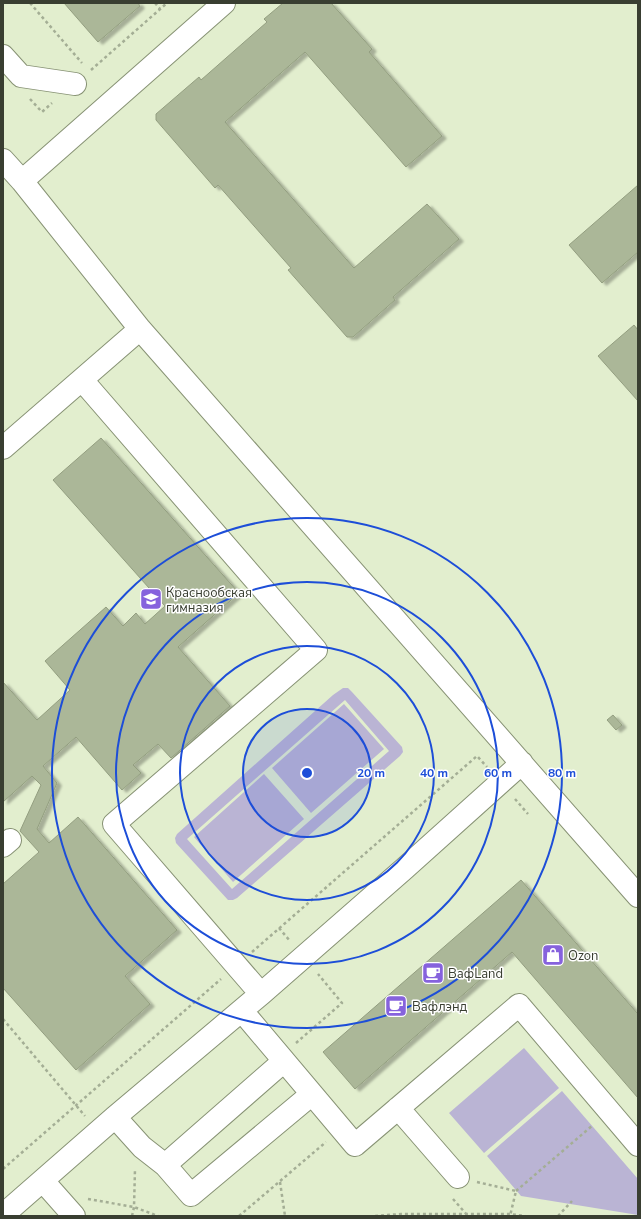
<svg xmlns="http://www.w3.org/2000/svg" width="641" height="1219" viewBox="0 0 641 1219" font-family="'Nunito Sans',sans-serif">
	<style>
		.green { fill: #bab4d4; fill-rule: evenodd }
		.building { fill: #abb798; stroke: #939e80; filter: url(#shadow) }
		.lines { fill: none; stroke-linecap: round; stroke-linejoin: round }
		.minor-casing { stroke: #879274; stroke-width: 24 }
		.path { stroke: #a4ae95; stroke-width: 2.5; stroke-dasharray: 3 3; stroke-linecap: butt }
		.minor { stroke: #fff; stroke-width: 22 }
		.ring { fill: none; stroke: #1d4ed8; stroke-width: 2 }
		.labels { text-anchor: middle; stroke-width: 3; stroke-linejoin: round; paint-order: stroke }
		.poi-label { font-size: 13px; fill: #393e31; stroke: #fff; text-anchor: start }
		.centre { fill: #1d4ed8; stroke: #fff; stroke-width: 2 }
		.ring-label { font-size: 12px; text-anchor: middle; font-weight: bold; fill: #1d4ed8; stroke: #fff; stroke-width: 3; stroke-linejoin: round; paint-order: stroke }
	</style>
	<defs>
		<filter id="shadow"><feDropShadow dx="4.5" dy="2.5" stdDeviation="1" flood-color="#0004"/></filter>
	</defs>
	<rect width="100%" height="100%" fill="#e2eece"/>
	<!-- green -->
	<path class="green" d="M343,688H348L352,692L402,747L403,752L400,756L237,898L233,900H228L176,843L175,838L177,834L333,695ZM345,700L389,751L232,889L187,839Z
		M344,704L384,749L311,813L272,768Z
		M264,774L304,819L233,882L194,837Z
		M524,1048L559,1088L484,1153L449,1113Z
		M562,1091L638,1179V1215L521,1196L487,1156Z"/>
	<!-- building -->
	<path class="building" d="M64,3H138L140,6L98,42Z
		M283,3H331L372,49L369,52L442,136L406,167L305,52L225,122L354,268L427,204L459,239L393,297L395,300L353,337H347L288,270L291,268L218,185L215,188L156,120V114L199,77L201,80L267,22L264,19Z
		M638,185V252L602,283L569,245Z
		M634,325L638,330V401L598,356Z
		M101,438L239,593L178,647L230,706L171,758L158,744L133,765L141,773L122,790L76,737L43,766L57,783L37,829L49,843L78,817L177,930L125,976L150,1004L76,1070L3,988V884L39,852L20,831L41,785L32,776L3,802V682L37,720L70,690L45,661L106,607L123,626L136,613L145,624L165,606L53,480Z
		M613,715L622,725L616,730L607,720Z
		M521,880L638,1014V1098L512,952L355,1089L323,1052Z"/>
	<g class="lines">
		<!-- minor casing -->
		<g class="minor-casing">
			<path id="minor" d="M3,56L21,76L75,84
				M3,160L22,181L140,329L638,896
				M22,181L224,3
				M82,380L316,650L114,824L261,994
				M3,448L140,329
				M3,846L10,840
				M242,1011L355,1145L519,1005L638,1145
				M398,1108L458,1177
				M115,1117L142,1147L165,1165L191,1195L312,1094
				M165,1165L284,1061
				M43,1181L74,1216
				M3,1215L115,1117L261,994L404,869L522,763"/>
		</g>
		<!-- path -->
		<path class="path" d="M30,3L82,63
			M155,3L160,9
			M91,70L167,3
			M30,99L42,112L52,103
			M515,799L528,814
			M279,928L290,941
			M252,952L477,756L487,767
			M3,1019L85,1116
			M296,1043L342,1003L318,974
			M3,1169L221,979
			M280,1182L285,1216
			M477,1182L516,1191L510,1216
			M516,1191L593,1125
			M88,1199L134,1207L158,1216
			M453,1199L468,1216
			M132,1216L134,1207L135,1169
			M239,1216L326,1142
			M375,1216L401,1214H510L525,1216
			M558,1216L572,1201"/>
		<!-- minor -->
		<use href="#minor" class="minor"/>
	</g>
	<!-- distance rings -->
	<circle cx="307" cy="773" r="64" fill="#1d4ed8" fill-opacity=".12"/>
	<g class="ring">
		<circle cx="307" cy="773" r="64"/>
		<circle cx="307" cy="773" r="127"/>
		<circle cx="307" cy="773" r="191"/>
		<circle cx="307" cy="773" r="255"/>
	</g>
	<!-- icons -->
	<defs>
		<g id="school-square" transform="scale(1.15)"><rect x="-9" y="-9" width="18" height="18" rx="4" fill="#8662dd" stroke="#fff"/><path d="M0-5L7-2L0 1L-7-2ZM-4 1L0 2.5L4 1V4Q0 6-4 4Z" fill="#fff"/></g>
		<g id="shop-square" transform="scale(1.15)"><rect x="-9" y="-9" width="18" height="18" rx="4" fill="#8662dd" stroke="#fff"/><path d="M-5-2.5h2.3a2.7 3.5 0 0 1 5.4 0H5L5.5 6h-11ZM-1.5-2.5h3a1.5 2.3 0 0 0-3 0Z" fill="#fff"/></g>
		<g id="cafe-square" transform="scale(1.15)"><rect x="-9" y="-9" width="18" height="18" rx="4" fill="#8662dd" stroke="#fff"/><path d="M-5.5-4.5H6V0H3Q3 3.5 0 3.5H-2.5Q-5.5 3.5-5.5 0ZM3-3.2v2h1.7v-2ZM-6 4.5H4V6H-6Z" fill="#fff"/></g>
	</defs>
	<g fill-rule="evenodd">
		<use href="#school-square" x="151" y="599"/>
		<use href="#shop-square" x="553" y="955"/>
		<use href="#cafe-square" x="433" y="973"/>
		<use href="#cafe-square" x="396" y="1006"/>
	</g>
	<g class="labels">
		<!-- poi labels -->
		<g class="poi-label">
			<text x="166" y="597">Краснообская<tspan x="166" dy="15">гимназия</tspan></text>
			<text x="568" y="960">Ozon</text>
			<text x="448" y="978">ВафLand</text>
			<text x="412" y="1011">Вафлэнд</text>
		</g>
	</g>
	<circle cx="307" cy="773" r="6" class="centre"/>
	<g class="ring-label">
		<text x="371" y="777">20 m</text>
		<text x="434" y="777">40 m</text>
		<text x="498" y="777">60 m</text>
		<text x="562" y="777">80 m</text>
	</g>
	<!-- border -->
	<rect width="641" height="1219" fill="none" stroke="#393e31" stroke-width="8"/>
</svg>
